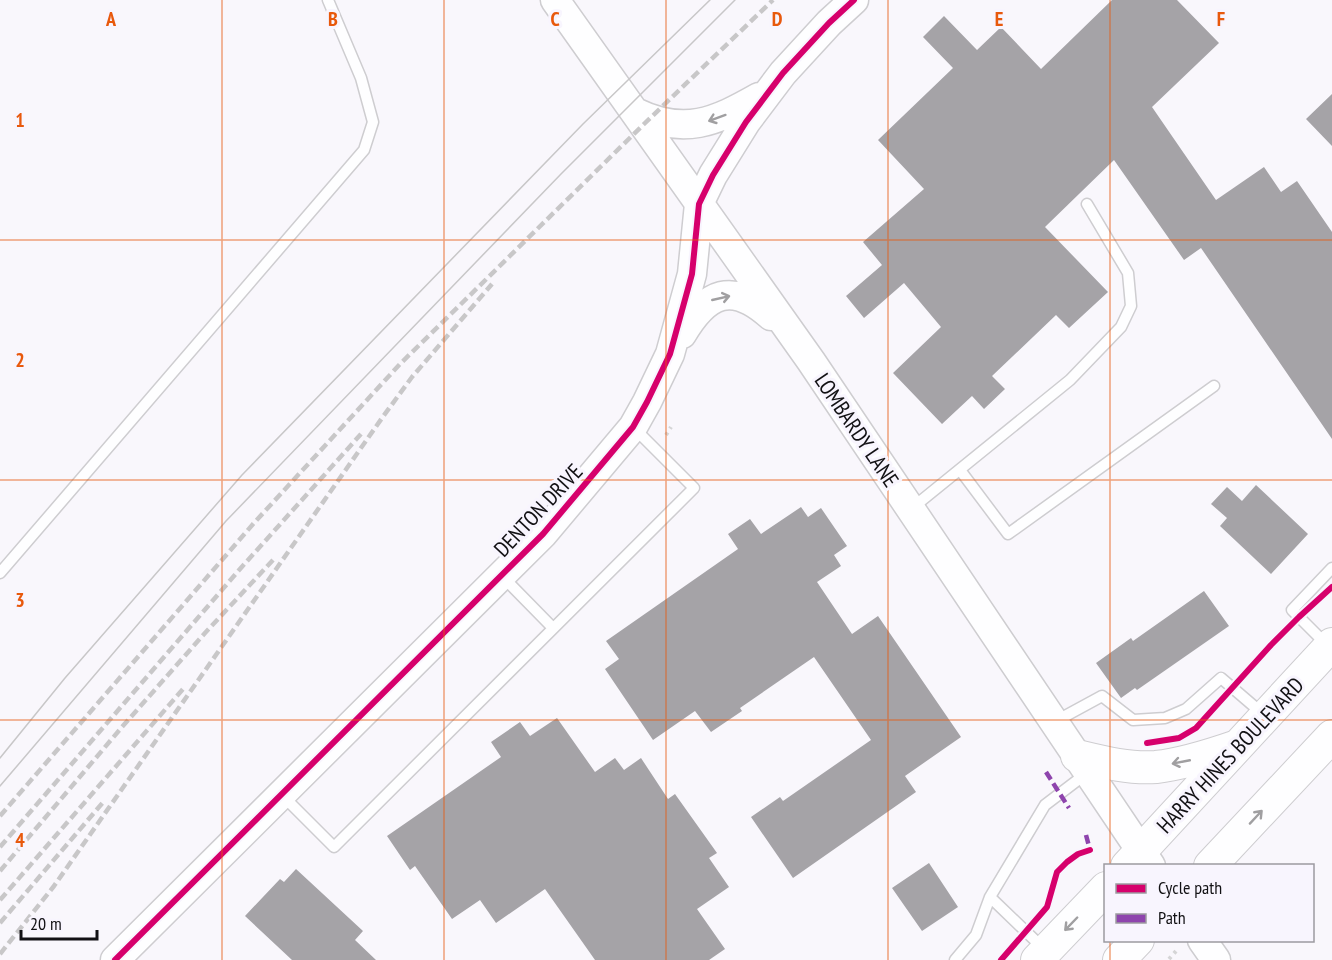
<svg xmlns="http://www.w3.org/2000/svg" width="1332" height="960" viewBox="0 0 1332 960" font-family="'PT Sans Narrow',sans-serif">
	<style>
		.building { fill: #a5a3a7 }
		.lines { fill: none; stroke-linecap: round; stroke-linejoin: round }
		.lane-casing { stroke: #cecdd0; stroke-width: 13 }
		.secondary-casing { stroke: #cecdd0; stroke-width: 31 }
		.primary-casing { stroke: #cecdd0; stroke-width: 34 }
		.path { stroke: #d5d5d6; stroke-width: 4; stroke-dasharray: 3 4.5; stroke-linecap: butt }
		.lane { stroke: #fefeff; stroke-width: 10 }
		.secondary { stroke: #fefeff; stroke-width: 28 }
		.primary { stroke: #fefeff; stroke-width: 32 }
		.tram { stroke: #c8c7c8; stroke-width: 1.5 }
		.rail { stroke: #c8c7c8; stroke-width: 4.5; stroke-dasharray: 9 4.5; stroke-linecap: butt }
		.quiet { stroke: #8e44ad; stroke-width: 4.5; stroke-dasharray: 9 4.5; stroke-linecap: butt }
		.cycleway-casing { stroke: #f8f5fe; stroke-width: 10 }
		.cycleway { stroke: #d6006c; stroke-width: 6 }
		.oneway { stroke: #a09fa1 }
		.grid { fill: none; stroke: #e8590c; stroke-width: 1.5; stroke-opacity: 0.55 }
		.labels { text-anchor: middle; stroke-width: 6; stroke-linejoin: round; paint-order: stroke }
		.street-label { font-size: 22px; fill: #121114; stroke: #f8f5fe }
		.grid-label { font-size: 20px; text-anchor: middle; font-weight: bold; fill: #e8590c; stroke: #f8f5fe; stroke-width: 6; stroke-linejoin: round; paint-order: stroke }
	</style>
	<rect width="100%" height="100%" fill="#f9f7fc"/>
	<!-- building -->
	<path class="building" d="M1112,0H1177L1219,43L1152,107L1216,200L1264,167L1281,192L1297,181L1332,232V439L1201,248L1184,260L1114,160L1045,227L1108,292L1069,328L1056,315L992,376L1005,389L984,409L972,396L942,424L893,373L941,327L904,283L864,318L846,296L882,265L863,242L924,189L878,140L953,68L923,37L944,16L977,50L1001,27L1041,69Z
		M1332,94V146L1306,119Z
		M1256,485L1308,534L1271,574L1220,526L1227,518L1211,504L1227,487L1242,501Z
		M801,507L808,517L821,508L847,546L834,555L841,566L817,582L852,634L878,616L961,737L905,776L916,792L793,878L751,817L780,797L783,801L871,740L814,657L740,708L742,711L711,732L695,711L653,740L605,669L619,659L606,641L738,549L728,534L750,519L761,534Z
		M1204,591L1229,626L1137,690L1135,688L1121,698L1096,663L1131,638L1133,641Z
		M557,718L595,772L615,758L624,770L641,758L668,799L675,794L717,853L709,858L729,887L697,909L725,949L709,960H595L545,889L496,923L480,900L452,919L415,866L410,870L387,836L501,757L491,742L520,722L530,736Z
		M929,863L958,907L922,931L892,888Z
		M296,869L363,931L355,940L376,960H292L245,916L280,879L284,882Z"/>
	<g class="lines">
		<!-- lane casing -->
		<g class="lane-casing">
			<path id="lane" d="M960,470L1008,534L1214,386
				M911,509L1070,380L1121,327L1131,306L1128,273L1087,204
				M0,573L364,150L373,122L361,78L328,0
				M503,577L553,628
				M1327,645L1292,610L1332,568
				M1056,721L1102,696L1133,720L1165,718L1186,709L1221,678L1263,714
				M282,795L334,847L694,488L633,427
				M990,897L1043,948
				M955,960L976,935L990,897L1045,805L1087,773"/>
		</g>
		<!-- secondary casing -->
		<g class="secondary-casing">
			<path id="secondary" d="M555,0L811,361L1151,866
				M635,112C684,136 715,122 759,97
				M682,334C707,292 732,281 771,316
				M1202,940L1216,960
				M115,960L543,534L633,427L647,402L670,354L692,274L699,204L713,175L746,122L783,73L829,23L854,0"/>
		</g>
		<!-- primary casing -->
		<g class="primary-casing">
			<path id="primary" d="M1077,756C1102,762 1130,769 1156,767C1183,764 1211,755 1237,746
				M1127,866L1332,644
				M1210,866L1332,736
				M1037,960L1106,888
				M1119,960L1138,940"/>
		</g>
		<!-- path -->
		<path class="path" d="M666,435L671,427
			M1169,959L1177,950"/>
		<!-- lane -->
		<use href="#lane" class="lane"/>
		<!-- secondary -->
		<use href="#secondary" class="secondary"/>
		<!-- primary -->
		<use href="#primary" class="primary"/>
		<!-- tram -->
		<path class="tram" d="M0,758L65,678L242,475L583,124L710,0
			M0,786L226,521L561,174L735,0"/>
		<!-- rail -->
		<path class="rail" d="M0,816L254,523L400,364L644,124L773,0
			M0,847L240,569L361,434
			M0,871L122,727L205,633L273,560
			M0,900L183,689
			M0,923L105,800
			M0,954L54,886L382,418L412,377L492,284"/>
		<!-- quiet -->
		<path class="quiet" d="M1046,772L1069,808
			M1086,835L1090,850"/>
		<!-- cycleway casing -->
		<g class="cycleway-casing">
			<path id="cycleway" d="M1147,743L1179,738L1196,728L1271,645L1299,617L1332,587
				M115,960L543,534L633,427L647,402L670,354L692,274L699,204L713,175L746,122L783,73L829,23L854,0
				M1001,960L1047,907L1057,872L1067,862L1078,854L1090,850"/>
		</g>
		<!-- cycleway -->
		<use href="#cycleway" class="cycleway"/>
	</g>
	<!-- one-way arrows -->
	<defs><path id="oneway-shaft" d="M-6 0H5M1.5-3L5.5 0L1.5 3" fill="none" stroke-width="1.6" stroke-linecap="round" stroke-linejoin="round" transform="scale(1.5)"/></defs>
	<g class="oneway">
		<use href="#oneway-shaft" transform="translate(717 118) rotate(160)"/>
		<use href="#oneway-shaft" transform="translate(721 298) rotate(-13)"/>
		<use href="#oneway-shaft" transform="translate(1181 762) rotate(169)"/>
		<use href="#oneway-shaft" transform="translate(1256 817) rotate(-47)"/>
		<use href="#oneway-shaft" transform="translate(1071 924) rotate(134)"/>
	</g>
	<!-- grid -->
	<path class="grid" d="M222,0V960M444,0V960M666,0V960M888,0V960M1110,0V866M0,240H1332M0,480H1332M0,720H1332M1110,940V960"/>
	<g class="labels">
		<!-- street labels -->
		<g class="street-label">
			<text transform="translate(857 430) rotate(56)" y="8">LOMBARDY LANE</text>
			<text transform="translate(538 510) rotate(-47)" y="8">DENTON DRIVE</text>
			<text transform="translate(1230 755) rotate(-47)" y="8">HARRY HINES BOULEVARD</text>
		</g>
	</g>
	<g class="grid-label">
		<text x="111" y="26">A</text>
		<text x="333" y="26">B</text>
		<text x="555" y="26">C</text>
		<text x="777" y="26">D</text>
		<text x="999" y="26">E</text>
		<text x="1221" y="26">F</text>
		<text x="20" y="127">1</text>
		<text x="20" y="367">2</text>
		<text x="20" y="607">3</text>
		<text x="20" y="847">4</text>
	</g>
	<!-- legend -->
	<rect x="1104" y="864" width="210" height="78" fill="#f8f5fe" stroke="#9c9aa0" stroke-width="1.5"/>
	<rect x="1116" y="884" width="30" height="9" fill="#d6006c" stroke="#9c9aa0" stroke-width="1.5"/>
	<text x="1158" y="894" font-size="18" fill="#121114">Cycle path</text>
	<rect x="1116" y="914" width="30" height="9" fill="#8e44ad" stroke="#9c9aa0" stroke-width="1.5"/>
	<text x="1158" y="924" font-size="18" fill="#121114">Path</text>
	<!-- scale -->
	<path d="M21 930v9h76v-9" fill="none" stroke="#121114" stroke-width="3"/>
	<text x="30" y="930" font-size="18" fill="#121114" stroke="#f8f5fe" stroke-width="4.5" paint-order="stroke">20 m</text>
</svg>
